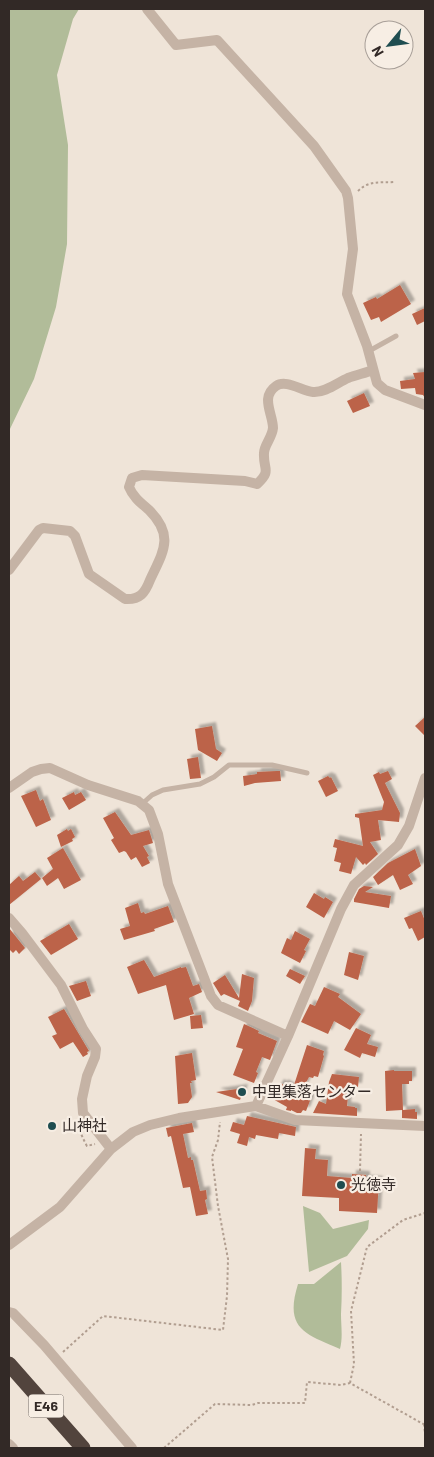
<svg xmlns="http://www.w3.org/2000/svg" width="434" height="1457" viewBox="0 0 434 1457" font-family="Barlow,'Noto Sans JP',sans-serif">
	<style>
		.green { fill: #b1bc99 }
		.building { fill: #bc6348; filter: url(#shadow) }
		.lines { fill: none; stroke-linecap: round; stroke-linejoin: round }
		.path { stroke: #b19e90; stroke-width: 2; stroke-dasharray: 2.5 2.5; stroke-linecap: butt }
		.service { stroke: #c5b3a5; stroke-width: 5 }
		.minor { stroke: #c5b3a5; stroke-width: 10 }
		.motorway { stroke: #52443d; stroke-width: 15 }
		.poi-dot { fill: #1f4d50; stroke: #f7eee4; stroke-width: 2 }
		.labels { text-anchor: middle; stroke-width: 4.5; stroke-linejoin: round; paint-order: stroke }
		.shield { fill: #f7eee4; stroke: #6d645f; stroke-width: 1 }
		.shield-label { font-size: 14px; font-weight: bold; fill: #322926 }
		.poi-label { font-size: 15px; fill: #322926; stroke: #f7eee4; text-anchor: start }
	</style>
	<defs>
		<filter id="shadow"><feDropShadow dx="4" dy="-4" stdDeviation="1" flood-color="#0004"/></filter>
	</defs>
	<rect width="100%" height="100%" fill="#efe4d8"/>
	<!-- green -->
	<path class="green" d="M9,9H79L73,19L57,75L68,145L67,244L56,307L34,379L9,431Z
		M303,1206L320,1213L333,1229L369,1220L368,1229L347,1256L309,1272Z
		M341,1262C342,1279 342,1296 341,1314C341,1326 343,1337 340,1349C305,1334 284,1329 298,1284H314Z"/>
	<!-- building -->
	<path class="building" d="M400,285L411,304L381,322L379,317L371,320L363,303L376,297L377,299Z
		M425,308V321L417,325L412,314Z
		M425,372V398L423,395L416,394L415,388L401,389L400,381L415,379L413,373Z
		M364,393L370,406L353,413L347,401Z
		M425,717V736L415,726Z
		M212,726L216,749L222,753L217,761L198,750L195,729Z
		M198,757L201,778L190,779L187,759Z
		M277,771H280L281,781L255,783L244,786L243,776L257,774V772Z
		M388,771L392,779L385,783L400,813L399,822L378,820L381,840L370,842L378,854L366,865L365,863L363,865L356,857L351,874L339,871L341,863L334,861L337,848L333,847L335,839L363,846L359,818L355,817V814L382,810L384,802L373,775L379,772L380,774Z
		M328,776L330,778L331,777L338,791L326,797L318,781Z
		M36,790L40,801L43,799L51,820L36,827L21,796Z
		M74,792L75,795L81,792L86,800L69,810L62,798Z
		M115,812L131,835L149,830L153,843L143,846L149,856L147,857L150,863L142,867L136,857L131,860L126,852L124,851L119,853L111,840L114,838L103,818Z
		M67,829L68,831L71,829L75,837L72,839L73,841L61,847L57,835Z
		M63,848L81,880L64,889L58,878L47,886L42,878L53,869L47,858Z
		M415,849L421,866L408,875L413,884L400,890L393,875L378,885L373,877L388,863Z
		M35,872L41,879L9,905V885L19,876L23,881Z
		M364,886L373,887L365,892L391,896L389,908L354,902V899L359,889Z
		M314,893L324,899L325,897L333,902L324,918L306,907Z
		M138,903L141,913L144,912L145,914L168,906L174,922L154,929L155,931L124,940L120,929L130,926L125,908Z
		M421,911L425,921V937L418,941L412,928L409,929L404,918Z
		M69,924L78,939L51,955L40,941Z
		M9,928L25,948L19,954L16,950L13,953L9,949Z
		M295,931L310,939L304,950L306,951L300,963L281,953L287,938L291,940Z
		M349,952L364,956L358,980L344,975Z
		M144,960L154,977L181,967V968L186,967L193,986L199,984L202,992L189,998L194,1014L174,1020L166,985L138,994L127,967Z
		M290,969L305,976L300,984L286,976Z
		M242,974L254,978L252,1001L248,1011L238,1006L240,1001L224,994L221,996L213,983L225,975L239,998Z
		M86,981L91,996L77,1001L69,986Z
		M324,987L340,994L338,997L361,1014L350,1030L334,1021L328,1034L301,1022L310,1004L315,1006Z
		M64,1009L89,1051L87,1052L88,1054L83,1057L73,1042L60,1049L52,1036L57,1034L48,1017Z
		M201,1015L203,1028L191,1029L190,1016Z
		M244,1024L259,1031L258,1033L277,1041L270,1060L262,1057L256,1072L258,1073L254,1083L233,1075L243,1049L236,1047Z
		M356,1028L371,1035L367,1044L378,1047L375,1057L362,1053L360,1058L344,1050Z
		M307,1045L324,1051L323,1055L324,1056L318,1077L314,1076L313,1078L309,1077L300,1094L311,1098L306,1111L303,1110L301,1113H297L291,1110V1111L286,1110L287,1107L271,1098L280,1083L284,1085V1083L293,1088Z
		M192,1053L196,1080L191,1081L192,1083H190L192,1097L188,1103L178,1104L175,1056Z
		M394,1070V1071H412V1081H409V1084H402L403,1110L415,1109V1112H417V1119L402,1118V1110L386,1111L385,1071Z
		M332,1074L359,1077L358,1087L349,1086L347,1106L355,1107V1108H357V1116L313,1113L319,1101L326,1104L329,1082Z
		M244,1088L240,1100L216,1092Z
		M247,1116L296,1127L295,1136L279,1133L278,1139L256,1135L255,1139L249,1137L247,1146L237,1143L240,1134L230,1131L233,1122L244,1125Z
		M192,1123L194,1132L183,1134L188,1158L191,1157V1160H193L200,1191L206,1190L207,1199L205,1200L208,1214L196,1216L190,1187L183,1188L171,1136L168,1137L166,1128Z
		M305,1148L316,1149L315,1159L328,1160L327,1176L352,1178V1174L366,1175V1179L379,1180L377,1213L339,1211V1198L302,1196Z"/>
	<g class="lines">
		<!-- path -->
		<path class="path" d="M358,191C369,180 380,183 394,182
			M64,1127C84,1131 78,1130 87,1146L95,1144
			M360,1171L361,1134
			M63,1352L103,1316L223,1330L227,1296L228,1259L218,1206L212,1157L218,1140L220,1122
			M350,1383L354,1364L351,1311L367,1247L403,1220L425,1213
			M424,1424L425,1434
			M164,1448L215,1404L252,1405L258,1403H305L307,1382L341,1385L350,1383L425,1425"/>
		<!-- service -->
		<path class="service" d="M369,351L396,336
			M142,804L152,795L163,790L200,784L214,777L229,765H272L307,773"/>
		<!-- minor -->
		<path class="minor" d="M147,9L176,45L217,40L314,146L346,191L348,198L353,249L347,294L367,346L377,383L385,390L425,405
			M9,570L39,530L43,528L70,531L75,536L89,574L125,599C140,600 145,593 150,580C163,552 175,536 149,510C141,503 133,497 129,487L132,478L142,475L245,481L257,484C272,470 263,470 264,453C264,445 272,438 273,428C273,414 260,397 276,386C286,379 302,391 313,392C325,393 337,383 348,378C356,375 365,373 373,370
			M9,788L32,772L41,769L50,768L88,785L138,801L149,810L158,834L168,884L211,996L218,1005L288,1036
			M9,918L22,933L61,985L83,1029L96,1049L95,1057L87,1076L82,1099L83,1113L111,1149
			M256,1106L288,1036L341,909L354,885L398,845L409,826L425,778
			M9,1245L60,1207L111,1149L133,1132L150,1125L179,1118L256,1106L295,1120L425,1126
			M9,1312L13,1313L44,1345L132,1448
			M9,1444L13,1448"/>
		<!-- motorway -->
		<path class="motorway" d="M9,1364L83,1448"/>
	</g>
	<!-- markers -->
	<g class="poi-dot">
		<circle cx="242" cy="1092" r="5"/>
		<circle cx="52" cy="1126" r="5"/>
		<circle cx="341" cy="1185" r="5"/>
	</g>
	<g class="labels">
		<!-- shield labels -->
		<rect class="shield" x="28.5" y="1394.5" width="35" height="23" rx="4"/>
		<g class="shield-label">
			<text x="46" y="1411">E46</text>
		</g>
		<!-- poi labels -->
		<g class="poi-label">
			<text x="252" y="1097">中里集落センター</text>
			<text x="62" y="1131">山神社</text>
			<text x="351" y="1190">光徳寺</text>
		</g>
	</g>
	<!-- border -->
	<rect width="434" height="1457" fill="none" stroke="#322926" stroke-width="20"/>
	<!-- north arrow -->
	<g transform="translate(389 45) rotate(241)"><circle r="24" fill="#f7eee4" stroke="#a89f98"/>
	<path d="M0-4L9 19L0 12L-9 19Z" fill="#1f4d50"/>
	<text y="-8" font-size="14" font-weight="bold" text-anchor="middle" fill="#322926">N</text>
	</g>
</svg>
